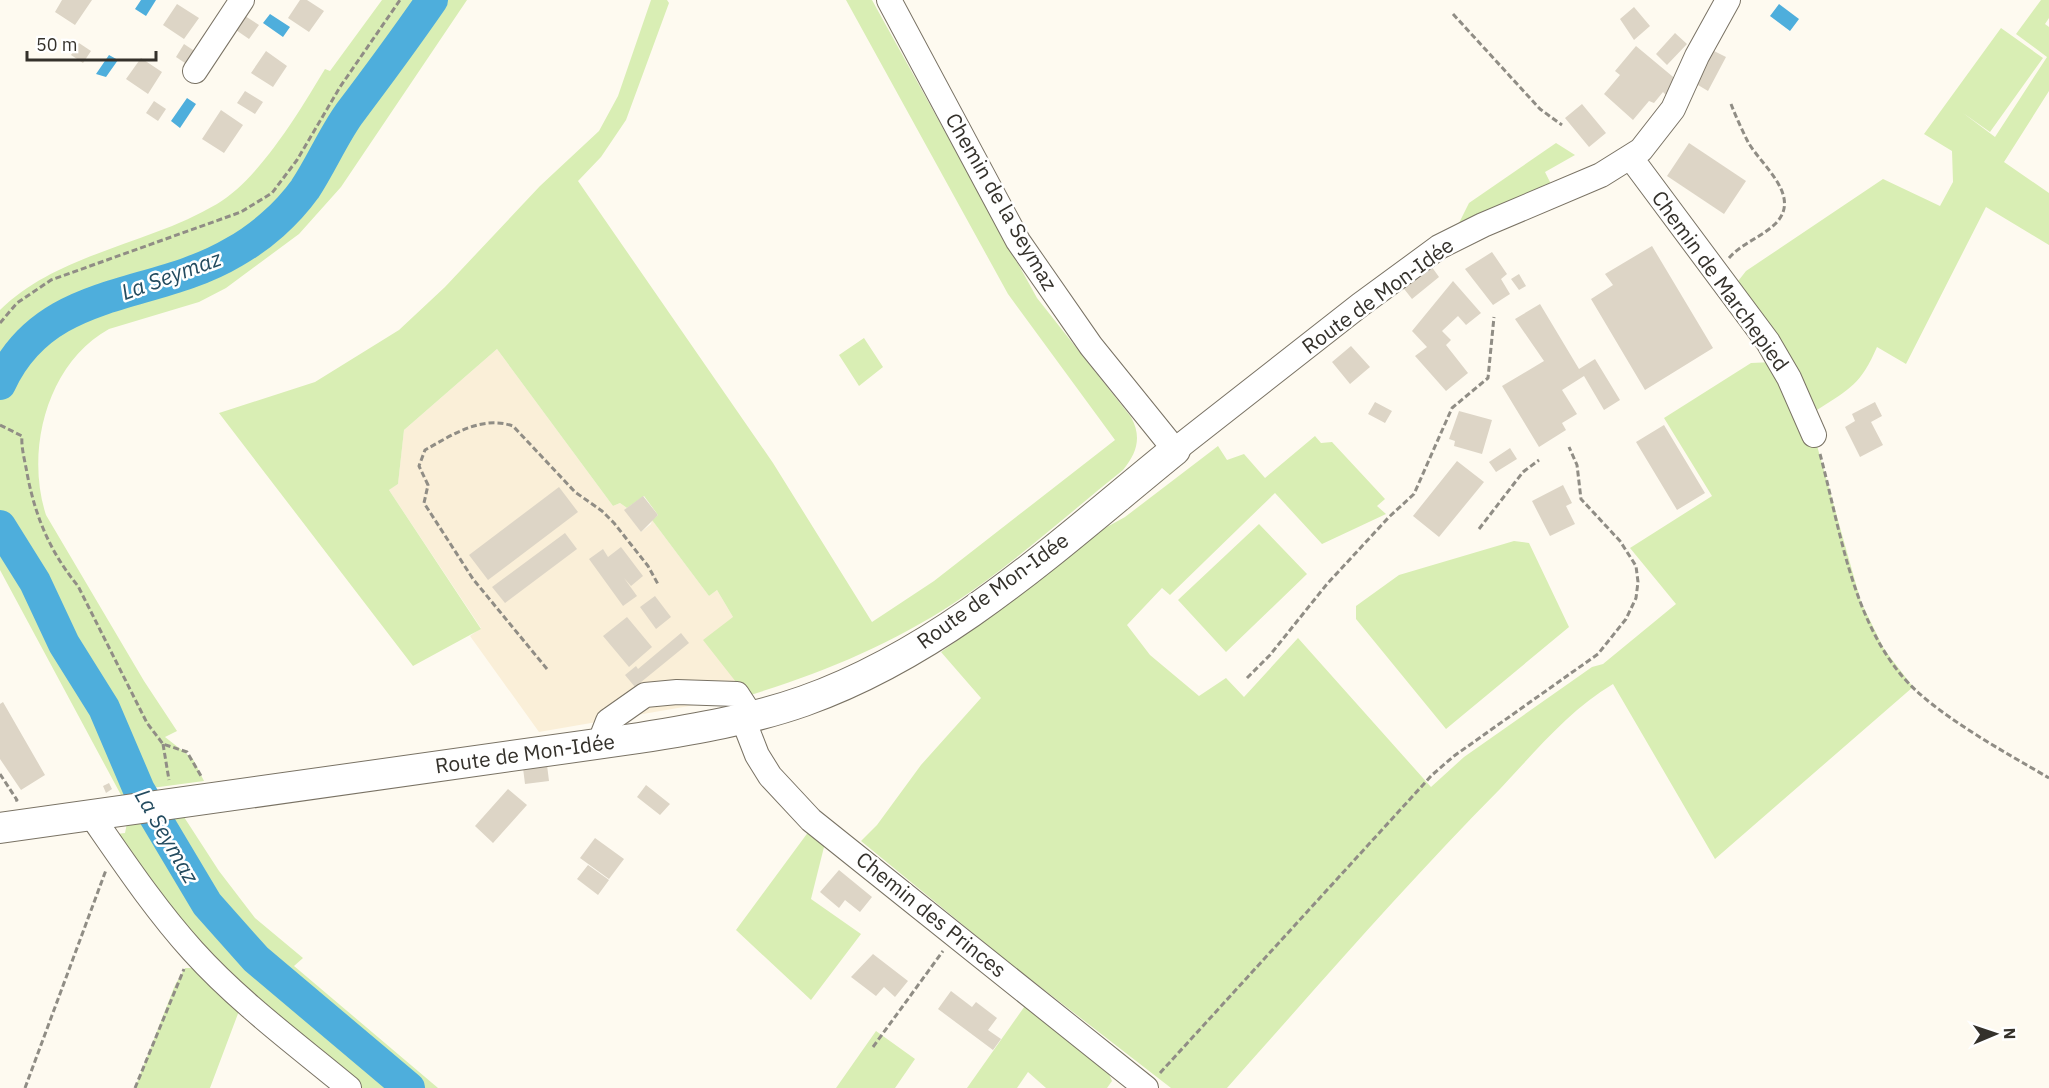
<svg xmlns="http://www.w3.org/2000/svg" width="2049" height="1088" viewBox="0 0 2049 1088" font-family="'IBM Plex Sans',sans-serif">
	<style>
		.built { fill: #faefd8 }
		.green { fill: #d9eeb4 }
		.water { fill: #4eaedc }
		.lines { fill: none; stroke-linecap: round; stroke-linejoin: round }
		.river { stroke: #4eaedc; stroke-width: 32 }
		.building { fill: #ddd5c6 }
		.minor-casing { stroke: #797264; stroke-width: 26 }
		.major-casing { stroke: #797264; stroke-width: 32 }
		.path { stroke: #908d85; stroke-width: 3; stroke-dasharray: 6 3; stroke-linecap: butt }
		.minor { stroke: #fff; stroke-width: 24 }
		.major { stroke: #fff; stroke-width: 30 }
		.labels { text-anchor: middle; stroke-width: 5; stroke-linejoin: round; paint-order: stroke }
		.street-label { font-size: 21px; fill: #34312b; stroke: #fff }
		.water-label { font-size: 22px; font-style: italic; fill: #234b5f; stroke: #fff }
	</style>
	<rect width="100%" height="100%" fill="#fefaf0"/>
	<!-- built -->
	<path class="built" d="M497,349L613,506L620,503L627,508L625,510L641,532L651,524L652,520L709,596L717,590L733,617L747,696L539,732L470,636L481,628L389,490L398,484L404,430Z"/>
	<!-- green -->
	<path class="green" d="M382,0H467L341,187L299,234L226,288L199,302L109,329C47,363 25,451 46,515L144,681L177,731L165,737L193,759L204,781L144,789L121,795L0,570V310C58,253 148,245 217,204C260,178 299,112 325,69L330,71Z
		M651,0H667L669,3L626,120L601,157L578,181L773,463L872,622L934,581L1115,440L1008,294L846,0H872L1037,298L1131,417C1142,437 1137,453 1123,470C1067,515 1013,564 954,603C890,645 820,674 747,696L703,640L733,617L717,590L709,596L652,520L658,515L644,496L627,508L620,503L613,506L497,349L404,430L398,484L389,490L481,629L413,666L219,413L315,382L399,330L445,287L540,186L599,131L618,96Z
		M2041,0H2049V18L2045,24L2049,27V91L2004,162L2049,193V245L1986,207L1906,364L1877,347C1861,384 1850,389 1817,410L1799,373L1735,285L1746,271L1883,179L1940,206L1953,182L1952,151L1924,134L2001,28L2043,58L1990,132L1963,113L1995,137L2047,57L2016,34Z
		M1556,143L1575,155L1545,172L1552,186L1459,223L1469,203Z
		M864,338L883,367L859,386L839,355Z
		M1773,362L1814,435L1861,602L1884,649L1913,687L1715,859L1613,684C1569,710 1535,752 1500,789C1405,885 1317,987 1227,1088H1171L1007,961L861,841L877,825L921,765L981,698L941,652L997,612L1096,533L1125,517L1218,446L1227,460L1244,454L1265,478L1315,436L1321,443L1332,442L1385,499L1377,506L1386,514L1322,544L1275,493L1170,595L1162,588L1127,625L1150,655L1199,696L1226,678L1244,697L1298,638L1431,787L1464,757L1592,667L1603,664L1676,604L1630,548L1712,496L1664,418L1751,363Z
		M1259,524L1307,574L1226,652L1178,600Z
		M1514,541L1529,543L1569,627L1446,729L1356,619V606L1399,575Z
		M184,817L219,871L255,918L303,958L294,966L438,1088H360L221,968L168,907L116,834L125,833L127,823Z
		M809,831L825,843L811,899L861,934L811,1000L736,930Z
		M185,968H195L239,1011L210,1088H135L175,985Z
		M1027,1003L1105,1065L1112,1081L1107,1088H1046L1028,1072L1017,1088H967Z
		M876,1031L915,1059L895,1088H836Z"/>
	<!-- water -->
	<path class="water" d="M141,0H156L146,16L135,9Z
		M1779,4L1799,19L1790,31L1770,16Z
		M270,14L290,27L283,37L263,23Z
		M109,55L118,60L106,77L96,74Z
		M187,98L196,104L180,128L171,121Z"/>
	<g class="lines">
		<!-- river -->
		<path class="river" d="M0,384C46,284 152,301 234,252C261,237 287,214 305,189C321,165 332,138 349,114C377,77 405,39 432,0
			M0,526L35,582L64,644L104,708L139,790L207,904L256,959L409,1088"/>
	</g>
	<!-- building -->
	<path class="building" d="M62,0H92L75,25L55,12Z
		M300,0H307L324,11L309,32L288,18Z
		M177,4L199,18L184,39L163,25Z
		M1634,7L1650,26L1634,40L1620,19Z
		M242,14L259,25L249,39L233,28Z
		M1675,33L1687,44L1667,65L1656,54Z
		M79,43L91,51L83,63L71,55Z
		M184,44L196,52L188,65L176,57Z
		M1636,46L1678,81L1666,95L1663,92L1654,103L1649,101L1633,120L1604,94L1620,75L1615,71Z
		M1710,49L1726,57L1708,91L1693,82Z
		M266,51L287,66L273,87L251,73Z
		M141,58L162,72L148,94L126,79Z
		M245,91L263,102L255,114L237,103Z
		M154,101L166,109L158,121L146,113Z
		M1582,104L1606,133L1589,147L1565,118Z
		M221,110L243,125L224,153L202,139Z
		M1689,143L1746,181L1724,214L1667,176Z
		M1652,246L1713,348L1645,390L1591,299L1613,285L1605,274Z
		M1492,252L1507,274L1501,279L1510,294L1493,305L1465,269Z
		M1429,263L1439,277L1412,299L1401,285Z
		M1519,274L1526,286L1519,290L1511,279Z
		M1453,281L1481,313L1466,325L1458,316L1442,331L1451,340L1446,345L1468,373L1446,391L1415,356L1427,347L1412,331Z
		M1540,304L1579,369L1595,359L1620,400L1604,410L1584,376L1562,390L1577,414L1562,423L1566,430L1539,447L1502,386L1544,361L1515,319Z
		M1351,346L1370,367L1350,384L1332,362Z
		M1375,402L1392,411L1385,423L1368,414Z
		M1875,402L1882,416L1871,422L1883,445L1860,457L1845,427L1855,421L1852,414Z
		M1459,411L1492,420L1482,454L1454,446L1455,441L1449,439Z
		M1664,425L1705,493L1677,510L1636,442Z
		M1510,448L1517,459L1496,472L1489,462Z
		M1457,461L1484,482L1439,537L1413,516Z
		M1563,485L1572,503L1566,506L1575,524L1550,536L1532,501Z
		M559,487L578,512L488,580L469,555Z
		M643,496L658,515L641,532L624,510Z
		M565,533L577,549L505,603L492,587Z
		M621,547L643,576L631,586L624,578L637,596L623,606L589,559L603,549L608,557Z
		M655,596L671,617L656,629L640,607Z
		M627,617L652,647L629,667L603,636Z
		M681,633L689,643L635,687L625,675L636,666L638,669Z
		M3,702L45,775L21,790L0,759V704Z
		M547,765L549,781L525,784L523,768Z
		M109,783L112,789L106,793L103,786Z
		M646,785L670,804L660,815L637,797Z
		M508,789L527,805L493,843L475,826Z
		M595,838L624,859L609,879L580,858Z
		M588,865L609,880L598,895L577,879Z
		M839,870L872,897L860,912L845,900L839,908L820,892Z
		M873,954L908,981L895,997L884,987L876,996L851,977Z
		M951,991L972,1007L976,1002L997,1018L988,1030L1001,1039L993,1050L938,1009Z"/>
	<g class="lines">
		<!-- minor casing -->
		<g class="minor-casing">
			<path id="minor" d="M889,0L1018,241L1091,346L1175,450L1360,305L1439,247L1483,225L1601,175L1641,150L1673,109L1697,56L1728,0
				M195,71L242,0
				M1631,158L1768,342L1789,378L1814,435
				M743,719L757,755L770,776L811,820L1146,1088
				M599,744L608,721L645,695L677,692L737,694L752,717
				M91,815C123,861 155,909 193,951C239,1002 296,1044 349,1088"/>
		</g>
		<!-- major casing -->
		<g class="major-casing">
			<path id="major" d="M0,828L639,738C695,729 750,720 804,701C947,650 1059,544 1175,450"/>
		</g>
		<!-- path -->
		<path class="path" d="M1453,14L1540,109L1562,125
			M1729,258C1743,242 1763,237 1777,222C1801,195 1761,165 1748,142C1742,130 1736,117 1731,104
			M0,323L17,303L51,280L241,212L272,193L297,160L340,87L400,0
			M0,425L22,436C21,448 25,461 27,473C35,516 50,552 78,586L147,723L163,744L187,752L201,776
			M1820,454C1840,528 1851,615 1902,676C1934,714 2005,752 2049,778
			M1479,529L1523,472L1539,460
			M547,669L473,579L424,503L428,485L419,466L425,450C452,435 481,415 513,426L575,492L602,511L614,523L648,566L659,586
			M1247,678L1270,655L1327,584L1389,517L1414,494L1452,408L1488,378L1494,317
			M163,744L169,780
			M0,774L17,800L14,801
			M873,1047L943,951
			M1160,1073L1432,775L1454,756L1598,654L1626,619L1636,598L1638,582L1636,566L1620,541L1581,499L1577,465L1569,447
			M25,1088L106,870
			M135,1088L184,969"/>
		<!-- minor -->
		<use href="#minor" class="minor"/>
		<!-- major -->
		<use href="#major" class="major"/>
	</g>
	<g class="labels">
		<!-- street labels -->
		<g class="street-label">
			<text transform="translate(1001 202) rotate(60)" y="7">Chemin de la Seymaz</text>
			<text transform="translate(1720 281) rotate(54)" y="7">Chemin de Marchepied</text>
			<text transform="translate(1378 296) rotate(-36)" y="7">Route de Mon-Idée</text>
			<text transform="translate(993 591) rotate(-36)" y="7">Route de Mon-Idée</text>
			<text transform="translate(525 754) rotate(-8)" y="7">Route de Mon-Idée</text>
			<text transform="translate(931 915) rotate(39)" y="7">Chemin des Princes</text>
		</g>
		<!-- water labels -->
		<g class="water-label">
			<text transform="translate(171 275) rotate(-20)" y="8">La Seymaz</text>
			<text transform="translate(167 836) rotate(60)" y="8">La Seymaz</text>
		</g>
	</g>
	<!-- north arrow -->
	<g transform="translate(1995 1034) rotate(88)" stroke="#ffffff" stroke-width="4.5" paint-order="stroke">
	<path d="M0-4.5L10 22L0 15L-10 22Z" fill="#34312b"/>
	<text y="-9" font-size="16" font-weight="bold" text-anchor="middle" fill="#34312b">N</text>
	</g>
	<!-- scale -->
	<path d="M27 51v9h129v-9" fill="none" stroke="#34312b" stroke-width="3"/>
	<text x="36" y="51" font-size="18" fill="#34312b" stroke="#ffffff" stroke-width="4.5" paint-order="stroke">50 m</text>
</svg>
